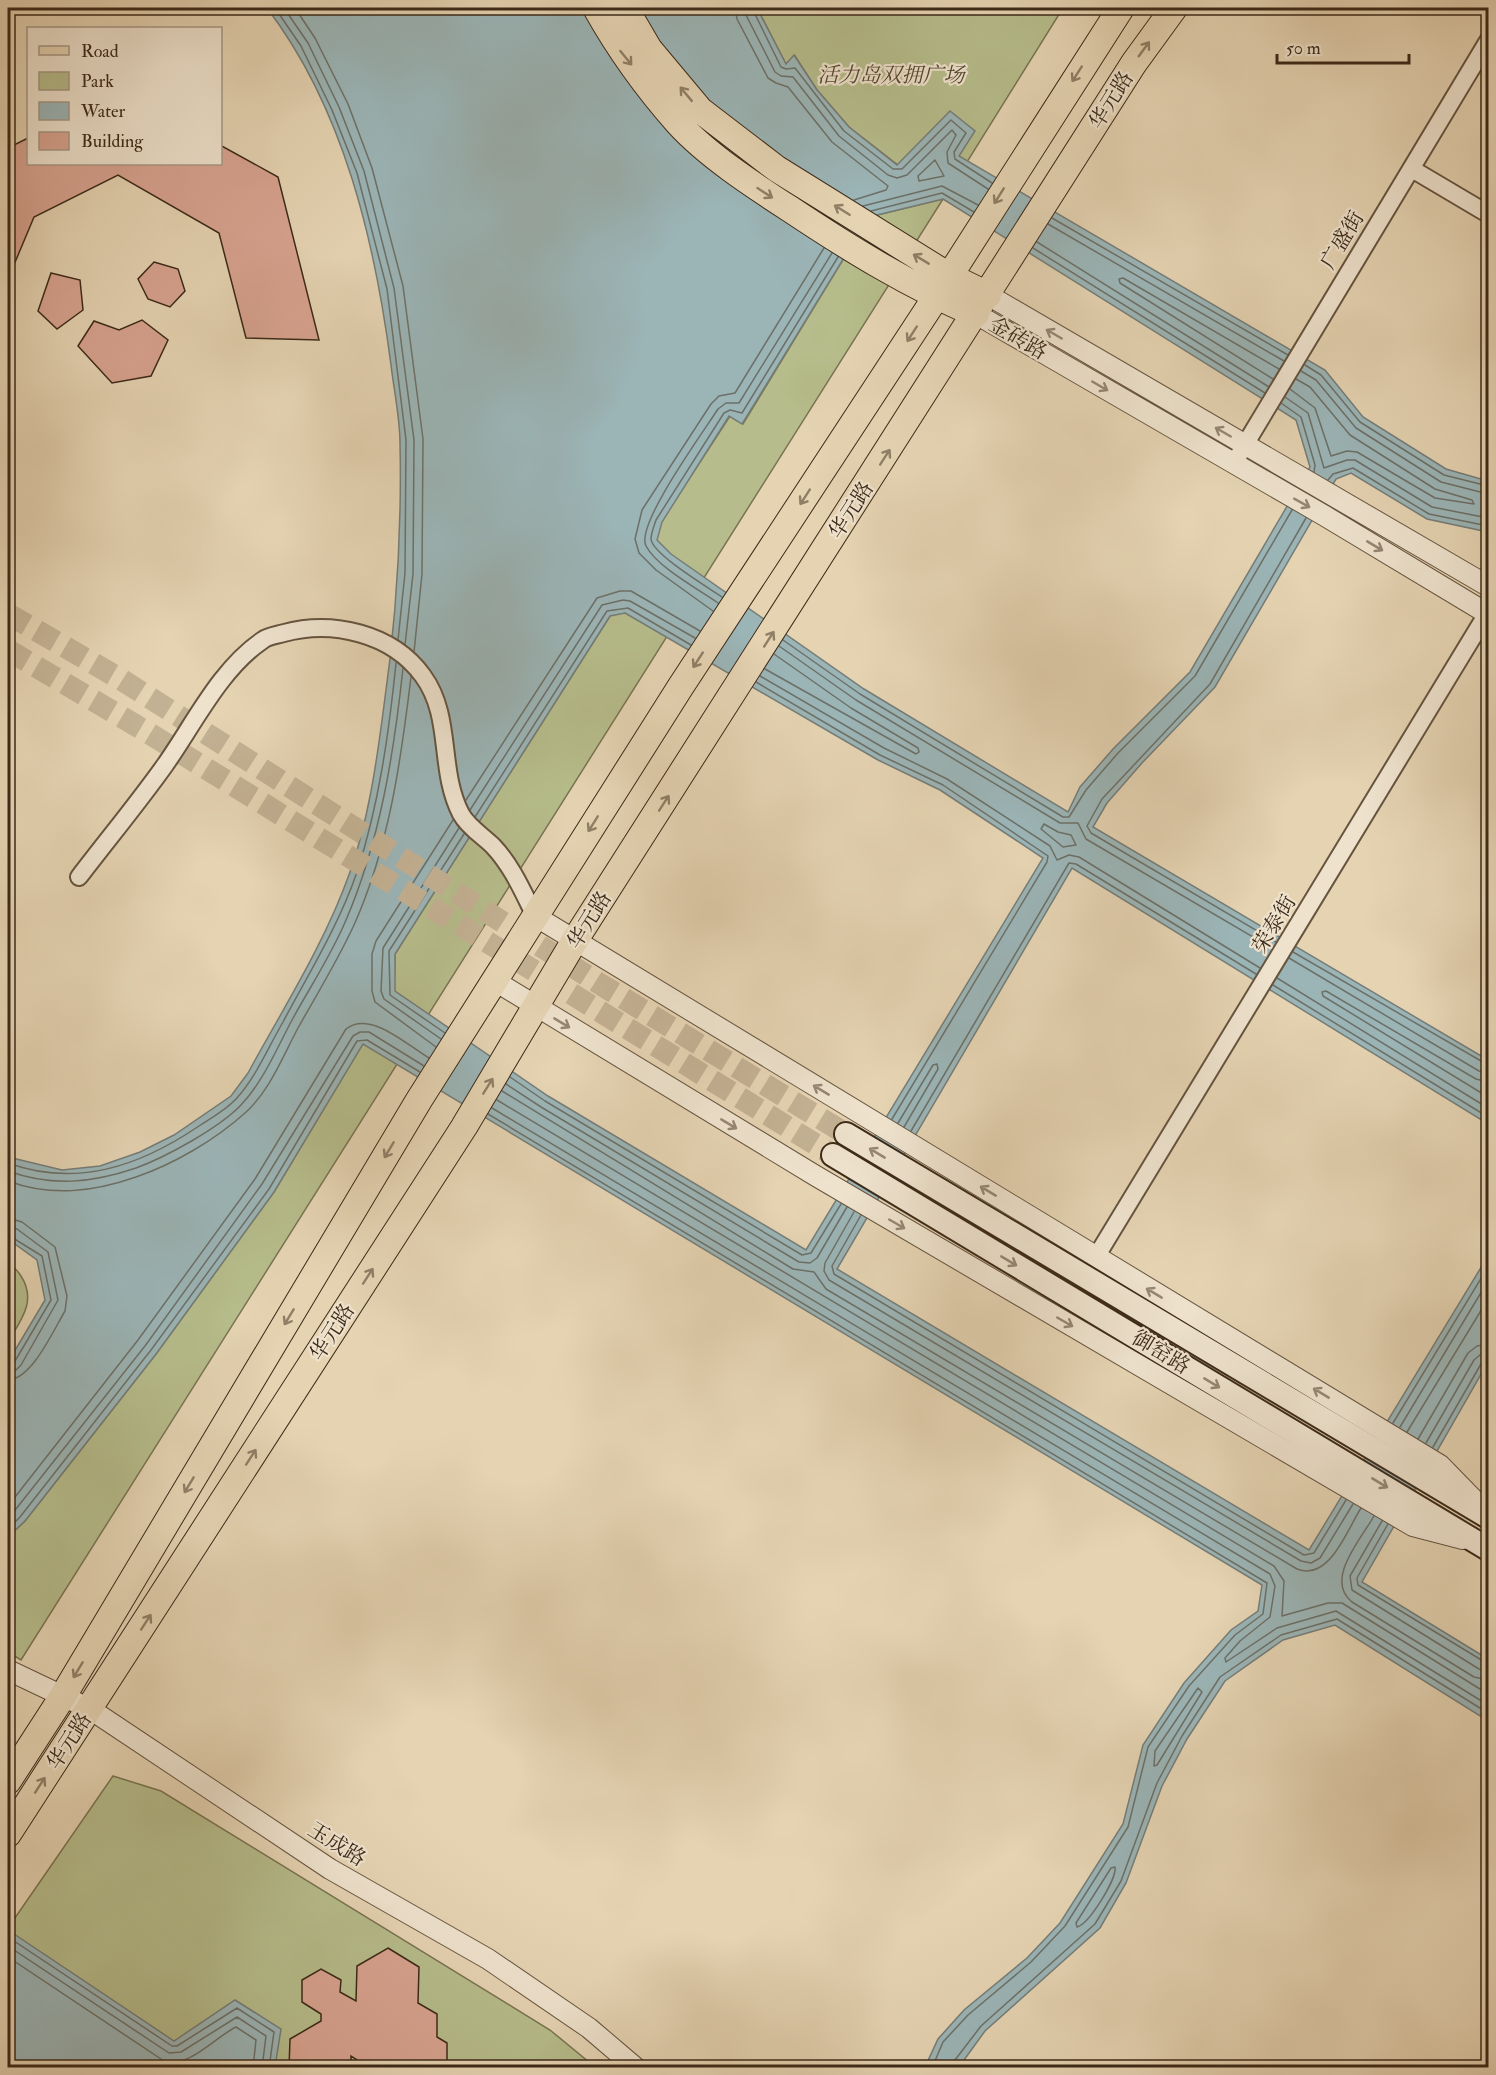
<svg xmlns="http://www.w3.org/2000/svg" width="1496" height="2075" viewBox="0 0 1496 2075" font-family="'IM FELL Double Pica','Noto Serif SC',serif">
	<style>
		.green { fill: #b6bc8b; stroke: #797352; stroke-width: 1.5 }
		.water { fill: #9bb5b7; stroke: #757d78; stroke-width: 1.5; fill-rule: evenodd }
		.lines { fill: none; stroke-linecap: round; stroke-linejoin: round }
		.shore { stroke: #6c7068; stroke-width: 1.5 }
		.building { fill: #d8a390; stroke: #3c2a19; stroke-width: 1.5 }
		.secondary-tunnel { stroke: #c3b193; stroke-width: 22; stroke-dasharray: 22 11; stroke-linecap: butt }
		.minor-casing { stroke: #66543f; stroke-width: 20 }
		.tertiary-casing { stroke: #66543f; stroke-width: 22 }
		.secondary-casing { stroke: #3c2a19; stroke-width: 26 }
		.primary-casing { stroke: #3c2a19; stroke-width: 28 }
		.minor { stroke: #eee2cd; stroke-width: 16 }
		.tertiary { stroke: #eee2cd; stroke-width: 20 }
		.secondary { stroke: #eee2cd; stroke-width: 22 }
		.primary { stroke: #e5d3b2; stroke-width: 26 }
		.oneway { stroke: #907e66 }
		.oneway2 { stroke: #958673 }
		.labels { text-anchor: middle; stroke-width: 4.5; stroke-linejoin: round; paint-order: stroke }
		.park-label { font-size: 21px; font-style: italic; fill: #544730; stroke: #eee2cd }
		.street-label { font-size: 21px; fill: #3c2a19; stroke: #eee2cd }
	</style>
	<rect width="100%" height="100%" fill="#e5d3b2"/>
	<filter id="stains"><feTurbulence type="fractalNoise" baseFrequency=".00333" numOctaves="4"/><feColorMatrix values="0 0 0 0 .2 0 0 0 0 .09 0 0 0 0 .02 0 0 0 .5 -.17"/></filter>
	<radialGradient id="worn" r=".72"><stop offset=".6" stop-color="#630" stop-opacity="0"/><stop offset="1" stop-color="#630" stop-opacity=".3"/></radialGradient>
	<!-- green -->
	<path class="green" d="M757,8H1063L967,162L959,156L898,165L849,127L817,90L795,56L786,64Z
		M943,199L21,1660L8,1652V1537L25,1521L156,1354L274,1192L394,991L395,954L610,616L661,522L730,416L743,424L869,217Z
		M8,1262C14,1266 17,1270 21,1276C37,1301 21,1320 8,1342Z
		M113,1776L161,1791L550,2030L595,2067L8,2068V1928Z"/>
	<!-- water -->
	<path class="water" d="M267,8H757L786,64L794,55L817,90L849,127L897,165L950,111L975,131L959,156L1325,370L1363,417L1446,469L1488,481V532L1427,519L1351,473L1336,479L1215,687L1142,763L1107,803L1093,827L1488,1060V1124L1072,868L837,1269L1309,1550L1488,1256V1362L1362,1582L1488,1659V1721L1335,1625L1283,1640L1225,1681L1187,1739L1162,1786L1126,1883L1100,1928L985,2031L959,2067H925L938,2039L964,2010L1027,1958L1060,1923L1123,1824L1143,1745L1184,1683L1231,1630L1258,1611L1262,1585L363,1044L274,1192L156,1354L25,1521L8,1537V1362L45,1300L37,1260L8,1239V1157L62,1170L100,1166L140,1152L174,1135L231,1096L248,1073C284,1007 325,943 350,872C368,821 376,766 383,713C396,623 402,534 400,443C400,418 394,391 391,365C375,242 344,109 267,8ZM943,199L1296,420L1310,467L1190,672L1113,749L1080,787L1068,812L864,689L671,554L657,540L662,522L729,416L742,424L869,217ZM625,613L878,760L940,790L1043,858L806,1250L548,1096L395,991V954L610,616Z
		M8,1930L174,2041L235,2000L281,2029L275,2067H21L8,2060Z"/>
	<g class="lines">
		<!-- shore -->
		<path class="shore" d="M275,8L301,46L332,110L357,173L387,289L406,440L405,573L398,640
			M284,8L308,43L339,107L364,171L394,288L414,440L413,574L405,645
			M295,8L315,38L348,104L372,168L403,286L423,439L422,574L414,652
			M735,8L737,19L768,78L776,83L788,87L832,142L888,186L886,190L854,200
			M744,8L746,15L775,72L781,76L793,77L839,136L888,175L897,178L907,175L952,130L956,135L947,152L948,163L988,189
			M752,8L781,67L786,69L795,68L844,131L893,169H902L951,120L966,133L954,152L955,159L992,183
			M935,160L944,176L919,181L918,176Z
			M863,206L942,186L978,205
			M871,211L942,193L974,212
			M1052,218L1288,355
			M1048,224L1284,361
			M1037,242L1269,387
			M1033,248L1265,393
			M1305,365L1321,375L1360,422L1444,475L1488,486
			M1301,371L1316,380L1356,428L1441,482L1488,494
			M1273,379L1120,283L1119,279L1123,278L1279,369
			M1290,389L1315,408L1331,456L1347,451L1357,452L1435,498L1474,504L1472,500L1435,489L1350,435L1310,387L1296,379
			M1285,397L1308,413L1324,468L1347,460H1355L1432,507L1488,518
			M1281,403L1301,417L1315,465L1314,472
			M1328,480L1333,474L1353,468L1429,514L1488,526
			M722,597C709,588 652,554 651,539C651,533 654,526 656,520L724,413L730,410L742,413L838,257
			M718,603C698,589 657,567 646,546C635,525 704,431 718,409L726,403H739L832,253
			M713,611L656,570L639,553L635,539L642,510L711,404L719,396L735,393L824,248
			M783,640L860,694L1063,817H1069L1086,790L1118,753L1195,676L1292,510
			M779,646L856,700L1060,823H1078L1086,839L1272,948
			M765,669L916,754L919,752L918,748L851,708L774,654
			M760,676L884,748L947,779L1050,846L1057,860L1069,855L1079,857L1260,968
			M756,682L880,755L943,785L1048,856L1047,862L892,1119
			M466,800L597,598L620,591H631L700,631
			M470,810L602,605L623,600L630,601L695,638
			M475,817L607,611L628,608L691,645
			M1044,824L1058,832L1071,835L1076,845L1063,847L1041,829Z
			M1276,942L1091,833L1087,826L1102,799L1210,684L1306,518
			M1293,952L1488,1065
			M1289,958L1479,1071L1488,1073
			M1277,978L1488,1108
			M1273,985L1488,1117
			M445,1033L390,995L389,951L464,834
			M441,1039L384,999L381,991L383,948L459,828
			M436,1047L375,1002L372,991V954L376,941L453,820
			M510,1077L545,1101L802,1255L811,1253L841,1204
			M1488,1082L1476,1079L1326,991L1322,992L1323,996L1488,1097
			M506,1084L541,1107L799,1262L810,1263L817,1258L847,1207
			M502,1091L793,1269L814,1272L826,1289L1297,1569C1329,1582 1347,1530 1361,1508
			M497,1100L1274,1566L1284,1581L1282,1616L1328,1603H1342L1488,1694
			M492,1108L1270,1574L1275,1586L1270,1617L1240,1641L1225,1658L1226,1662L1277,1628L1336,1611L1488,1705
			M488,1114L1267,1583L1263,1614L1235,1635L1189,1686L1148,1747L1128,1827L1065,1926L1031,1962L968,2015L943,2042L932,2068
			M898,1123L933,1065L937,1064L938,1069L904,1127
			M911,1131L1069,863L1076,864L1256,974
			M8,1163C77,1188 140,1166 199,1126C211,1118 226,1110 236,1099C256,1077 268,1048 283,1022C309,973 339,925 357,872C379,805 389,732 396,663
			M8,1171C52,1187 92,1183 136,1168C166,1157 219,1128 241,1105C263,1082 277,1048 292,1020C310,987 332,954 346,920C380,841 394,753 403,668
			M8,1181C51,1197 93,1192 136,1177C174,1164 215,1140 245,1113C269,1092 283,1056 298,1028C317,994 338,960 354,925C389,847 401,760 411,677
			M854,1212L825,1263L824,1271L829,1280L1301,1561L1311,1563L1320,1558L1353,1504
			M861,1215L832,1266L834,1274L1304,1555L1314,1553L1346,1500
			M8,1218L22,1222L55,1247L67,1296L65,1311C53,1331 32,1379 8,1380
			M8,1227L17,1229L48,1252L58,1300L21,1365L16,1370L8,1371
			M8,1235L42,1256L51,1300L15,1361L8,1364
			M1393,1423L1488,1267
			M1400,1427L1488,1281
			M1407,1432L1488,1299
			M1418,1439L1468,1353L1477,1346L1488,1344
			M1426,1443L1474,1360L1481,1354L1488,1353
			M1433,1447L1481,1364L1488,1360
			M8,1506L138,1340L255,1179L346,1029C370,1010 407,1045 429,1058
			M1374,1516C1361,1539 1324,1580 1352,1602L1474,1677L1488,1680
			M8,1519L145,1346L262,1184L353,1036L360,1032H369L424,1066
			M1382,1521L1350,1576L1352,1590L1479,1669L1488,1671
			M1388,1524L1357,1578L1358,1585L1488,1664
			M8,1529L20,1517L151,1350L269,1189L357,1041L367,1040L420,1072
			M1198,1688L1202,1692L1157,1765L1154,1766L1155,1751Z
			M1115,1867C1117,1879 1089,1924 1077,1927L1076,1923L1111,1868Z
			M8,1937L172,2046H177L237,2008L274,2032L269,2068
			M8,1946L169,2053L181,2052L237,2017L266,2036L262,2068
			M8,1957L164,2061C189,2069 215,2037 236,2027L256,2040L253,2068
			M954,2068L955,2060L981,2026L1095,1924L1121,1881L1157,1783L1182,1736L1220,1677L1281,1635L1337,1619L1488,1713"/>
	</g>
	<!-- building -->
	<path class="building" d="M28,138V164H220V145L278,177L319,340L246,338L219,233L118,175L34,217L8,279V148Z
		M154,262L178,269L185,291L170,307L148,299L138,279Z
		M51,273L80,280L83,310L57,329L38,311Z
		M142,320L168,340L151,376L112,383L78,346L94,321L119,330Z
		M388,1948L419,1967L418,2003L437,2014V2037L447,2043V2068H370L351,2056V2068H289L290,2039L321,2021V2014L302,2002V1980L321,1969L341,1980L340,1992L356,2001L357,1966Z"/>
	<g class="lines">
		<!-- secondary-tunnel -->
		<path class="secondary-tunnel" d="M8,614L122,680L600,984L846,1134
			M8,650L142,729L833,1155"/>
		<!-- minor casing -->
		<g class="minor-casing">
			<path id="minor" d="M1412,169L1488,214
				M1234,463L1488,41
				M79,877C108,839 138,803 165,765C194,724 220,669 263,640C268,636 277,635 284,633C332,620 392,633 423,676C453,717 438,770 461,814C468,827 483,836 493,846C512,866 523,892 535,916
				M1096,1257L1488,612"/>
		</g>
		<!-- tertiary casing -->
		<g class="tertiary-casing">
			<path id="tertiary" d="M988,295L1488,586
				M976,314L1325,516L1488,614
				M535,916L1440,1465L1482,1508
				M495,981L816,1176L1413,1526L1463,1539
				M8,1670L90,1709L330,1869L488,1959L589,2028L636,2068"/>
		</g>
		<!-- secondary casing -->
		<g class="secondary-casing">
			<path id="secondary" d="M846,1134L1488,1517
				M833,1155L1488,1549"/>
		</g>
		<!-- primary casing -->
		<g class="primary-casing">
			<path id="primary" d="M596,8C619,49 647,88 678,123C707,155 753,185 790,209C850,249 910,286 976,314
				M625,8L649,49L700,110L777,169L949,276L988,295
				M8,1781L63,1696L419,1100L681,686L936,297L1121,8
				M8,1834L464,1127L575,940L1134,63L1174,8"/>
		</g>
		<!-- minor -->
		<use href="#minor" class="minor"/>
		<!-- tertiary -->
		<use href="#tertiary" class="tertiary"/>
		<!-- secondary -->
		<use href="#secondary" class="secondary"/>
		<!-- primary -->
		<use href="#primary" class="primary"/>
	</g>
	<!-- one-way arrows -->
	<defs><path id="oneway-shaft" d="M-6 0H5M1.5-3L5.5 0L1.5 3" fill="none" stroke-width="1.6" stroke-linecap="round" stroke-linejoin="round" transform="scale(1.5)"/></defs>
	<g class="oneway">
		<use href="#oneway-shaft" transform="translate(1144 49) rotate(-54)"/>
		<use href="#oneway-shaft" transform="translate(626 58) rotate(51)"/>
		<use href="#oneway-shaft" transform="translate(1077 74) rotate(123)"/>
		<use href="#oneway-shaft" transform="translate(686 94) rotate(-130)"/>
		<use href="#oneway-shaft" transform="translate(765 193) rotate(33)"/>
		<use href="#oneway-shaft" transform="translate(999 196) rotate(122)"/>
		<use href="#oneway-shaft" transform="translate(842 210) rotate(-148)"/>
		<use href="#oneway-shaft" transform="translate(921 259) rotate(-149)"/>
		<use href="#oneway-shaft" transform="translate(912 334) rotate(123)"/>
		<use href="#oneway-shaft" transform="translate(885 457) rotate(-57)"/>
		<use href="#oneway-shaft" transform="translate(805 497) rotate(123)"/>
		<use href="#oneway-shaft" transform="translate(769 639) rotate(-57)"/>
		<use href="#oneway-shaft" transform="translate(698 660) rotate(123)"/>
		<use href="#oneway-shaft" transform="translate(664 803) rotate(-57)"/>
		<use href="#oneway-shaft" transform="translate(593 824) rotate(122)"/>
		<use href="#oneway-shaft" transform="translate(488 1086) rotate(-58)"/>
		<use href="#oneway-shaft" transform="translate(389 1150) rotate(121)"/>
		<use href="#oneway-shaft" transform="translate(368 1276) rotate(-57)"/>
		<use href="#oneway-shaft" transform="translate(289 1317) rotate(121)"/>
		<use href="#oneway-shaft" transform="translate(251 1457) rotate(-57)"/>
		<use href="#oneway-shaft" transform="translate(189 1485) rotate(121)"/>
		<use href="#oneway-shaft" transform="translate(146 1622) rotate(-57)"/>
		<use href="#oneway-shaft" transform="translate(78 1670) rotate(121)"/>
		<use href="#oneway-shaft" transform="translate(40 1785) rotate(-57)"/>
	</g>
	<g class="oneway2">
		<use href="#oneway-shaft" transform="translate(1054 334) rotate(-150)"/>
		<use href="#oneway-shaft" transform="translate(1100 386) rotate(30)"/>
		<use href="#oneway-shaft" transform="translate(1223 432) rotate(-150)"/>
		<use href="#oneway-shaft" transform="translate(1302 503) rotate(29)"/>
		<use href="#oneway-shaft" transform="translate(1375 546) rotate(31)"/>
		<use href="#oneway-shaft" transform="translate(562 1023) rotate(31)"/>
		<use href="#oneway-shaft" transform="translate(821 1090) rotate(-149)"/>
		<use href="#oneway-shaft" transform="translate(729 1124) rotate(31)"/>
		<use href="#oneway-shaft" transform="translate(877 1153) rotate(-149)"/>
		<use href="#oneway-shaft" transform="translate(988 1191) rotate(-149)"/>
		<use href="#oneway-shaft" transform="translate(897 1224) rotate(30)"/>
		<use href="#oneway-shaft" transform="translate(1009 1261) rotate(31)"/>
		<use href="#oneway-shaft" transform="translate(1154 1293) rotate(-149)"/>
		<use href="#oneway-shaft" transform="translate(1065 1322) rotate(30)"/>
		<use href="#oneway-shaft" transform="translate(1212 1383) rotate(31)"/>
		<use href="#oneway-shaft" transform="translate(1321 1393) rotate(-149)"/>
		<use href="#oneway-shaft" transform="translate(1380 1483) rotate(31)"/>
	</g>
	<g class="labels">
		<!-- park labels -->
		<g class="park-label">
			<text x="891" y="82">活力岛双拥广场</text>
		</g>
		<!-- street labels -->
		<g class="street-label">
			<text transform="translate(1111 100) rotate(-58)" y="7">华元路</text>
			<text transform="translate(1342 240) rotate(-59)" y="7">广盛街</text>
			<text transform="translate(1018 338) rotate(30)" y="7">金砖路</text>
			<text transform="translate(851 510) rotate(-57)" y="7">华元路</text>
			<text transform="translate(589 920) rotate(-58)" y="7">华元路</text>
			<text transform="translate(1274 924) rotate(-59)" y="7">荣泰街</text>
			<text transform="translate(332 1332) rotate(-57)" y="7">华元路</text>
			<text transform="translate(1161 1352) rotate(31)" y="7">御窑路</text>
			<text transform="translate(69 1741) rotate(-57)" y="7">华元路</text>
			<text transform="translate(337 1844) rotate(32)" y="7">玉成路</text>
		</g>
	</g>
	<!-- margin -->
	<rect width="1496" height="2075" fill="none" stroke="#e5d3b2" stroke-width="30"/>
	<rect x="9" y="9" width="1478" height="2057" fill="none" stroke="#3c2a19" stroke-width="3"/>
	<rect x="15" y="15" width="1466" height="2045" fill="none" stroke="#3c2a19" stroke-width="1.5"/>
	<!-- legend -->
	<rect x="27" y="27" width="195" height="138" fill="#eee2cd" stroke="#a79885" stroke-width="1.5"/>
	<rect x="39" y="46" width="30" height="9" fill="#e5d3b2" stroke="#a79885" stroke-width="1.5"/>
	<text x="81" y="57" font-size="18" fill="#3c2a19">Road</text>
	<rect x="39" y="72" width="30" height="18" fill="#b6bc8b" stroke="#a79885" stroke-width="1.5"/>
	<text x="81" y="87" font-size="18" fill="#3c2a19">Park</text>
	<rect x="39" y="102" width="30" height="18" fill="#9bb5b7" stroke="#a79885" stroke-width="1.5"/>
	<text x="81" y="117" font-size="18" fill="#3c2a19">Water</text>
	<rect x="39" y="132" width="30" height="18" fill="#d8a390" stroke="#a79885" stroke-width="1.5"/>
	<text x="81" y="147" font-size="18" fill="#3c2a19">Building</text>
	<!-- scale -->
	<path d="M1277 54v9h132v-9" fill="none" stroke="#3c2a19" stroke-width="3"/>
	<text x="1286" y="54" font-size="18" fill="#3c2a19" stroke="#eee2cd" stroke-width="4.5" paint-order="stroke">50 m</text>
	<rect width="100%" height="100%" filter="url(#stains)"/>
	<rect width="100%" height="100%" fill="url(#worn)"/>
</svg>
